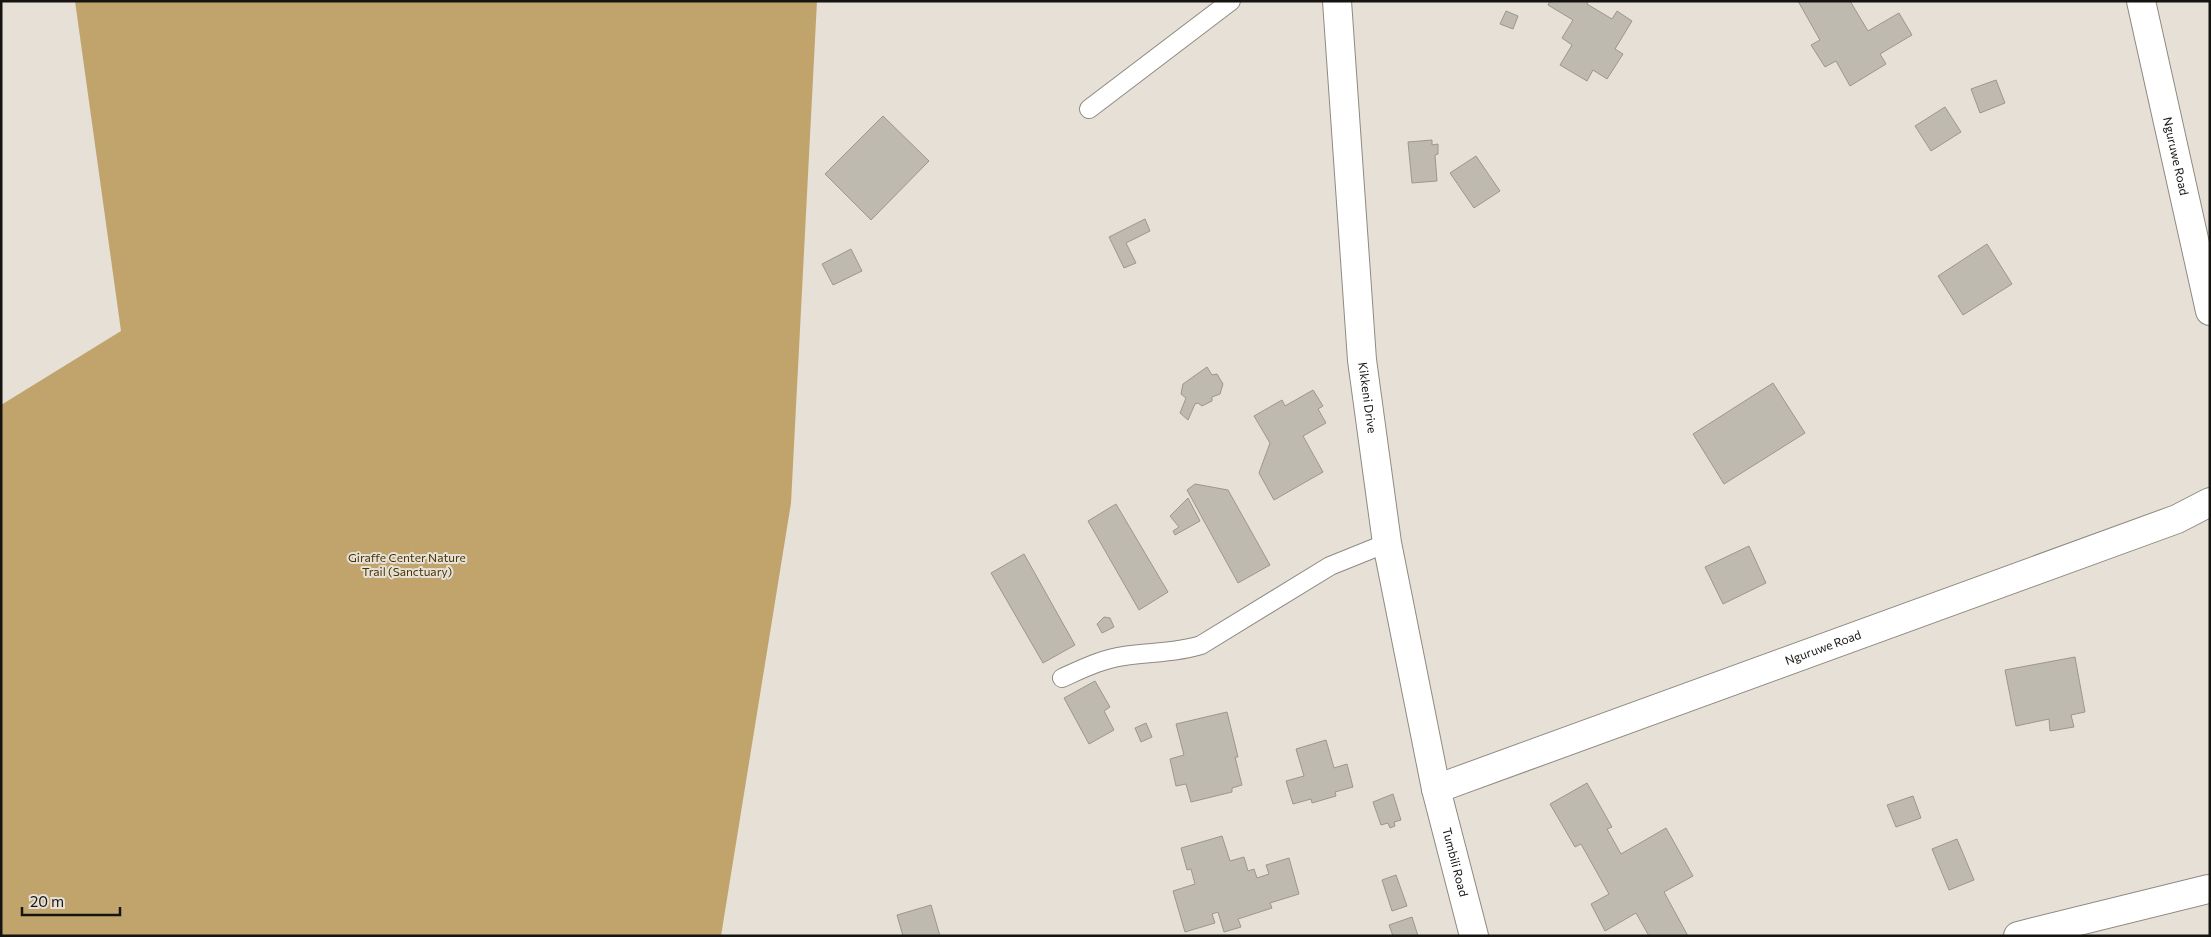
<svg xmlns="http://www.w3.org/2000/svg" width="2211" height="937" viewBox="0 0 2211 937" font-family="Commissioner,sans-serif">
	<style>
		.forest { fill: #c0a46c }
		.building { fill: #bfbab0; stroke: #9c978d }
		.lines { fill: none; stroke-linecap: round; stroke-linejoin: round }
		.lane-casing { stroke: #8f8a80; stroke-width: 20 }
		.street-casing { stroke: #8f8a80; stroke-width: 30 }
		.lane { stroke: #fff; stroke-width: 18 }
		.street { stroke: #fff; stroke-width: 28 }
		.labels { text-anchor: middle; stroke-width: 4; stroke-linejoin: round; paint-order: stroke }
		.street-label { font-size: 12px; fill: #161411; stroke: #e6e0d6 }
		.park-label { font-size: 12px; fill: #473303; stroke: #e6e0d6 }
	</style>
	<rect width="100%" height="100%" fill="#e6e0d6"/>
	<!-- forest -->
	<path class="forest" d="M75,1H817L791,503L721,936H1V405L121,331Z"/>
	<!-- building -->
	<path class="building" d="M1550,1H1588L1587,4L1612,19L1617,11L1632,21L1615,49L1623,54L1607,79L1593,70L1587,81L1560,65L1572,45L1562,38L1573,20L1548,5Z
		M1798,1H1850L1868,31L1899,13L1912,35L1880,54L1886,64L1850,86L1836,61L1825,67L1811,45L1820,40Z
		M1506,11L1518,16L1513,29L1500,24Z
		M1996,80L2005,103L1980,113L1971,89Z
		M1945,107L1961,132L1931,151L1915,126Z
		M883,116L929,161L871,220L825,174Z
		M1432,140V145L1438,144V154L1435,155L1437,181L1412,183L1408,142Z
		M1476,156L1500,191L1474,208L1450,173Z
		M1145,219L1150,231L1126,243L1136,263L1124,268L1109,237Z
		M1987,244L2012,284L1963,315L1938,276Z
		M851,249L862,271L833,285L822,264Z
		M1207,367L1212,375L1217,374L1223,384L1220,394L1212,397V401L1202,406L1198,403L1195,404L1188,420L1180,413L1186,398L1181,394L1183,384Z
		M1773,383L1805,433L1724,484L1693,434Z
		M1313,390L1323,406L1318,409L1326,423L1303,436L1323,472L1274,500L1259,473L1270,443L1254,416L1282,400L1285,406Z
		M1195,484L1228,490L1270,565L1238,583L1187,490Z
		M1188,498L1200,521L1175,535L1173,531L1179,527L1170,516Z
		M1116,504L1168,592L1139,610L1088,521Z
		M1749,546L1766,583L1723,604L1705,567Z
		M1024,554L1075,645L1043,663L991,573Z
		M1104,617L1110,618L1114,627L1102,633L1097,624Z
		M2075,657L2085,712L2071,715L2074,727L2050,731L2049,719L2016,726L2005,670Z
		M1095,681L1110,707L1104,711L1114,730L1089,744L1064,698Z
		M1227,712L1238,757H1235L1242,785L1232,788V792L1191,802L1186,784L1176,786L1170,759L1184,755L1176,724Z
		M1146,723L1152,737L1141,742L1135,728Z
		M1326,740L1334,768L1347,764L1353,787L1335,792L1336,796L1312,803L1311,799L1293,804L1286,781L1304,776L1296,749Z
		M1587,783L1612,827L1607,829L1621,854L1666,828L1693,876L1664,892L1688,936H1649L1636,913L1605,931L1591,904L1609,894L1581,844L1575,847L1550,804Z
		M1393,794L1401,820L1394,822L1395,826L1390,828L1388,823L1381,825L1373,802Z
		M1913,796L1921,818L1896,827L1887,805Z
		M1222,836L1230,861L1244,857L1248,871L1254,869L1257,878L1269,874L1266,865L1289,858L1299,894L1270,903L1272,908L1238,919L1241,927L1224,932L1218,912L1212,914L1215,923L1185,932L1173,891L1195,884L1191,869L1187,870L1181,848Z
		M1957,839L1974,880L1949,890L1932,849Z
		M1396,875L1407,906L1392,911L1382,880Z
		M931,905L940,936H903L897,915Z
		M1412,917L1418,936H1393L1389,925Z"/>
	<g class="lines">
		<!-- lane casing -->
		<g class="lane-casing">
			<path id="lane" d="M1089,109L1231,1
				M1062,678C1082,669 1102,659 1124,656C1150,652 1177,653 1201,645L1330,566L1387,543"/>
		</g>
		<!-- street casing -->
		<g class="street-casing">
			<g id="street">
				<path id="s1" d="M1337,1L1362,360L1387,543L1436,789L1474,936"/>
				<path id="s2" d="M2141,1L2210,311"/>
				<path id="s3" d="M1436,789L2177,519L2210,502"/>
				<path d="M2018,936L2208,889"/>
			</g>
		</g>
		<!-- lane -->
		<use href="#lane" class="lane"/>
		<!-- street -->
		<use href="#street" class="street"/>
	</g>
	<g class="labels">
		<!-- street labels -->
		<g class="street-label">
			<text dy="4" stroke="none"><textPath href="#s2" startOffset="159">Nguruwe Road</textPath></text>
			<text dy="4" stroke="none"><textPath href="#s1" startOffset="398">Kikkeni Drive</textPath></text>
			<text dy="4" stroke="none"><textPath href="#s3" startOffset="412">Nguruwe Road</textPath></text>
			<text dy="4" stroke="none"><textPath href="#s1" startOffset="871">Tumbili Road</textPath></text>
		</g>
		<!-- park labels -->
		<g class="park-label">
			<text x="407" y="562">Giraffe Center Nature<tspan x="407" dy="14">Trail (Sanctuary)</tspan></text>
		</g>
	</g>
	<!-- border -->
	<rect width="2211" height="937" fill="none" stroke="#161411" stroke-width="5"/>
	<!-- scale -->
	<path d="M22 907v8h98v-8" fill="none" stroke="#161411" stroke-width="2.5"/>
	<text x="30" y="907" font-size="15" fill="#161411" stroke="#e6e0d6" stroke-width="4" paint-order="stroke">20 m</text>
</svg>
